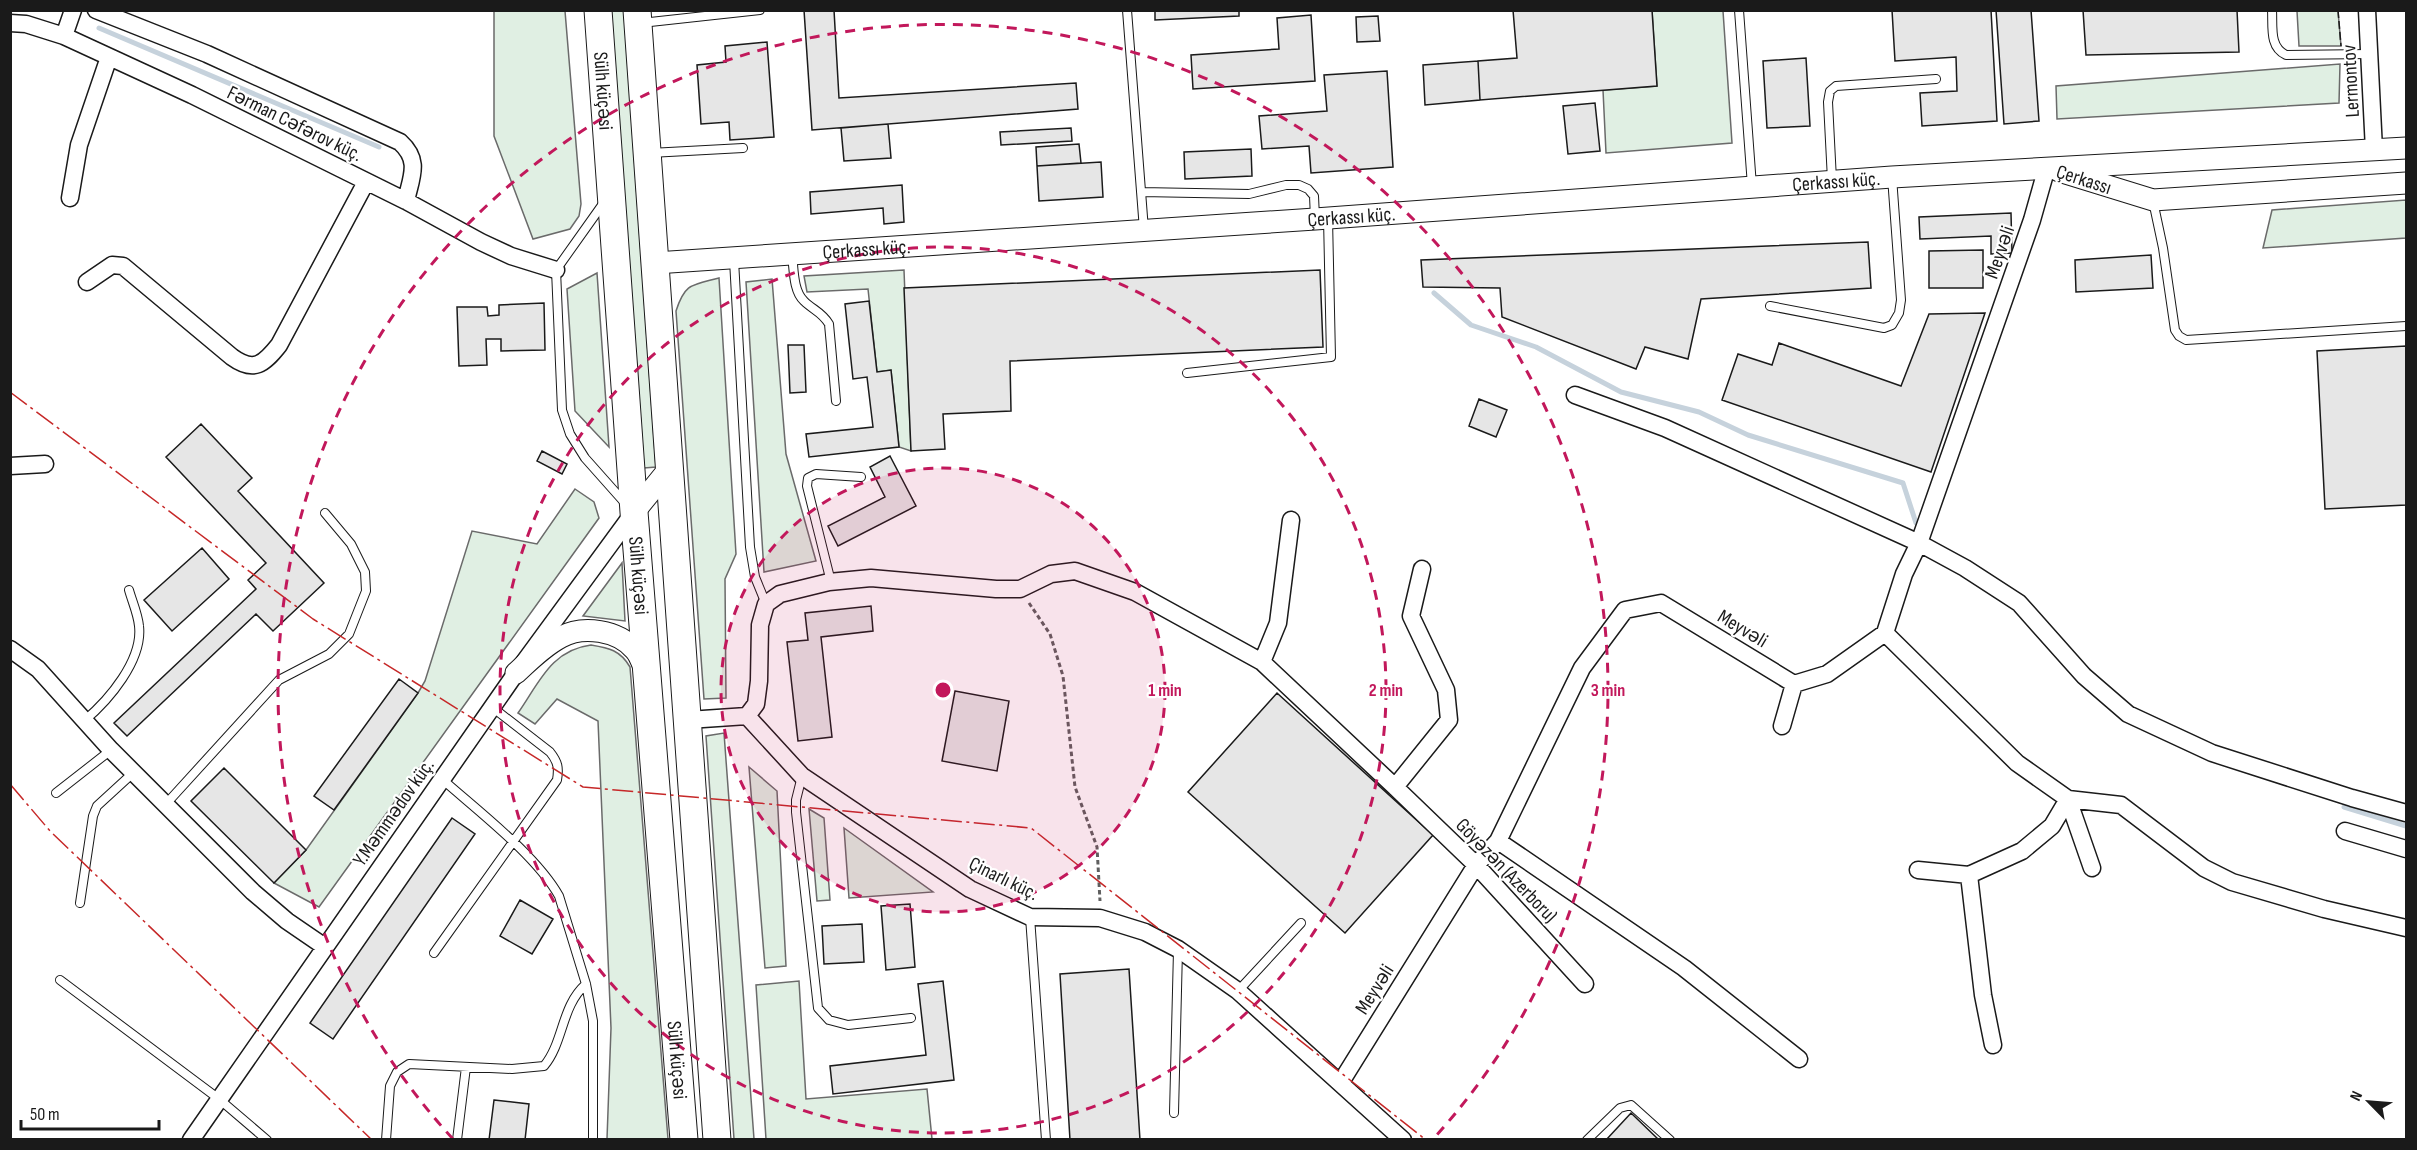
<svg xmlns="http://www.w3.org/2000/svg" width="2417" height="1150" viewBox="0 0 2417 1150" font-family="'Sofia Sans Condensed',sans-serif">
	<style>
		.green { fill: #e0efe3; stroke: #6a6a6a; stroke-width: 1.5 }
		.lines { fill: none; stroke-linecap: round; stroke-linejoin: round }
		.stream { stroke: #c6d2dc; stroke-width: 5 }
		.building { fill: #e6e6e6; stroke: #1a1a1a; stroke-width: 1.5 }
		.service-casing { stroke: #1a1a1a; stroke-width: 10 }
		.minor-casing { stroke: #1a1a1a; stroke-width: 19 }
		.tertiary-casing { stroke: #1a1a1a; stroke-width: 23 }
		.trunk-casing { stroke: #1a1a1a; stroke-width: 29 }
		.path { stroke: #5f5f5f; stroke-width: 3; stroke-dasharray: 4.5 3; stroke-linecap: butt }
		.service { stroke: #fff; stroke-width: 8 }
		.minor { stroke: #fff; stroke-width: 16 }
		.tertiary { stroke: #fff; stroke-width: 21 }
		.trunk { stroke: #fff; stroke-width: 27 }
		.fence { stroke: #1a1a1a; stroke-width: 1.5; stroke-dasharray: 8 3; stroke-linecap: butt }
		.power { stroke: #c62828; stroke-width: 1.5; stroke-dasharray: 21 4.5 3 4.5; stroke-linecap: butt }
		.ring { fill: none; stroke: #c2185b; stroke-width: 3; stroke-dasharray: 10 8 }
		.labels { text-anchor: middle; stroke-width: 4.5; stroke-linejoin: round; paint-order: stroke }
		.street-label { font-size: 20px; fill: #1a1a1a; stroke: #fff }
		.centre { fill: #c2185b; stroke: #fff; stroke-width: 3 }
		.ring-label { font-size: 18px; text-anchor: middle; font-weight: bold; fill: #c2185b; stroke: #fff; stroke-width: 4.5; stroke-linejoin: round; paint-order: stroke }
	</style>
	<rect width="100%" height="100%" fill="#fff"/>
	<!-- green -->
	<path class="green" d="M494,11H565L581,204L579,216L570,229L533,239L494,136Z
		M611,11H624L656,467L644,468Z
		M1652,11H1723L1732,143L1606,153L1603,90L1657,86Z
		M2297,11H2338L2341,46H2299Z
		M2340,64L2339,103L2057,119L2056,86Z
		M2406,200V238L2263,248L2272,210Z
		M904,270L911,451L899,447L891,370L877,372L868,289L807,292L804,276Z
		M597,273L609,447L575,411L567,289Z
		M719,278L736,554L725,579L726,698L704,699L676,311C685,283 692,285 719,278Z
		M772,279L786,454L816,561L764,572L746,282Z
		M575,489L594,502L599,518L319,907L274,883L306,850L418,693L425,681L472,531L537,544Z
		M622,563L625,621L583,616Z
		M591,645C609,648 620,650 630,667L668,1139H607L611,1028L598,721L557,699L535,724L518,713C539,683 551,650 591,645Z
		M724,733L754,1139H734L706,736Z
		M749,767L777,791L786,966L765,968Z
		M809,809L824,818L830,900L817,901Z
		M844,828L933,892L849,898Z
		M799,981L806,1099L927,1089L932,1139H766L756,985Z"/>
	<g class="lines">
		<!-- stream -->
		<path class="stream" d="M99,28L379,147
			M1434,293L1471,325L1536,347L1621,392L1699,412L1748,435L1903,483L1916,523
			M2344,807L2406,826"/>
	</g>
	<!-- building -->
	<path class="building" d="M804,10H834L839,98L1076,83L1078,109L812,130Z
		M1155,10H1239V16L1155,20Z
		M1513,10H1652L1657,86L1480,100L1478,61L1517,58Z
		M1892,10H1991L1997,121L1922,126L1920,93L1957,91L1956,57L1895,61Z
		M1996,10H2031L2039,121L2004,124Z
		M2083,10H2237L2239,52L2086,55Z
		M1311,15L1315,81L1193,89L1191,55L1279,49L1277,18Z
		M1378,16L1380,41L1357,42L1356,17Z
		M767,42L774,137L730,140L729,122L701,124L697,65L726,62L725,46Z
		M1806,58L1810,126L1767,128L1763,61Z
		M1478,61L1480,100L1425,105L1423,65Z
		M1387,71L1393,167L1311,173L1309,146L1262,149L1259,116L1327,111L1324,75Z
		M1595,103L1600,151L1568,154L1563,106Z
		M888,124L891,158L844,161L841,128Z
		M1071,128L1072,141L1001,145L1000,132Z
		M1079,144L1081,163L1037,166L1036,147Z
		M1251,149L1252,176L1185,179L1184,152Z
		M1101,162L1103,197L1039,201L1037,166Z
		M902,185L904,222L884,224L883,208L811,214L810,192Z
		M2011,213L2012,253L1991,254V236L1920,239L1919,217Z
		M1868,242L1871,288L1701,299L1688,359L1645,347L1636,369L1502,317L1500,288L1423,287L1421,260Z
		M1983,250V288H1929V251Z
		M2151,255L2153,288L2076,292L2075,260Z
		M1320,270L1323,347L1010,361L1011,411L943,414L945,449L911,451L904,288Z
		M869,301L877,372L891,370L899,447L809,457L806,434L873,427L867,377L853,379L845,304Z
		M544,303L545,350L501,351V339H486L487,365L459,366L457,307H487L488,316L499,315V305Z
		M1985,313L1931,472L1722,400L1738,354L1772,365L1779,343L1901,386L1929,314Z
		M788,345H804L806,392L790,393Z
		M2406,346V505L2325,509L2317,351Z
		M1479,399L1507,410L1496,437L1469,426Z
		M201,424L252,478L238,491L324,583L273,631L256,614L127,736L114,723L256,589L248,580L266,563L166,457Z
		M542,451L567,464L562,474L537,461Z
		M890,456L916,506L838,546L828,526L885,497L870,467Z
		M202,548L229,579L172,631L144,600Z
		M871,606L873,631L821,637L832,737L798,741L787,642L808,640L805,613Z
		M399,679L418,693L334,810L314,796Z
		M955,691L1009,701L997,771L942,761Z
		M1277,693L1433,835L1345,933L1188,792Z
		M224,768L306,850L274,883L191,801Z
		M452,818L475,834L333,1039L310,1023Z
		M520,900L553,919L532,954L500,936Z
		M910,904L915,967L886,970L881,906Z
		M862,924L864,962L824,964L822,926Z
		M1129,969L1140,1140H1070L1060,974Z
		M943,981L954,1080L833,1094L830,1066L926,1055L918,984Z
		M494,1100L529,1104L525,1140H489Z
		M1631,1113L1659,1140H1606Z"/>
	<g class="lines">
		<!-- service casing -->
		<g class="service-casing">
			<path id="service" d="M1127,10L1144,230
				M1739,10L1752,186
				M2272,10C2273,27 2269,47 2286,55L2369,54
				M641,23L760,10
				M650,153L743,148
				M1832,180L1828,102L1830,91L1836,86L1936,79
				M1141,192L1249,194L1286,185H1299L1308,189L1314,196L1315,218
				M605,201L556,270L562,410L570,434L585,458L625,503
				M2153,201L2163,248L2175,330L2179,336L2186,340L2406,326
				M792,255C794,269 793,291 804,301C813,310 822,312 829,324L836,401
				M734,260L750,547L755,577L766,604
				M1770,306L1884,328L1892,325L1899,313L1901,300L1892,177
				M1187,373L1331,357L1328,218
				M831,582L807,486L808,478L816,474L861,477
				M84,721C109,700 143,660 139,626C138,614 132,601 129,590
				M802,776L796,800V812L818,1008L829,1020L848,1025L911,1018
				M442,779C478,811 536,855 559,896L586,984L593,1021V1140
				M56,793L111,750
				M166,804L279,680L329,654L349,634L366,591L365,572L351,544L325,513
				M80,903L93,816L97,806L133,773
				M1030,917L1046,1140
				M434,953L557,780C559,768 558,762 550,752L492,707
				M60,980L219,1099L267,1140
				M1238,991L1301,923
				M1174,1113L1178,950
				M386,1140L390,1086L397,1072L409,1064L512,1069L544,1066C564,1042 561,1006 586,984
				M457,1140L466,1067
				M1587,1140L1620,1108L1631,1105L1670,1140"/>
		</g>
		<!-- minor casing -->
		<g class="minor-casing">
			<path id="minor" d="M96,10L207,54L400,142C421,161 411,177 406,201
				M2367,10L2374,150
				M10,23L26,24L64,36L192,95L406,201L481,242L511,256L556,270
				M64,36L73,10
				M70,198L79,145L109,57
				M87,282L112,265L123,266L232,357C254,373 264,364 279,345L366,182
				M1575,395L1665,428L1919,543L1965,568L2019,603L2084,676L2128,714L2212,753L2352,798L2406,813
				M10,466L45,464
				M1291,520L1278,623L1262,662L1395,787
				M1422,569L1411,616L1446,690L1449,720L1395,787L1476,865L1585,984
				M1885,633L2017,763L2068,799L2121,805L2204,868L2232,882L2324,909L2406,928
				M10,649L38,669L111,750L253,892L287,921L325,947
				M747,716L802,776L970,889L1030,917L1100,918L1145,932L1178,949L1238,991L1403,1140
				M688,720L747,716L756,704L759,681L760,625L766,604L780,594L829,582L871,578L996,589H1020L1051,574L1075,571L1135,592L1262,662
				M1782,726L1794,684
				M2068,799L2092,868
				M2345,831L2406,849
				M1498,841L1684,968L1799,1059
				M1918,870L1969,875
				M1993,1045L1983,995L1969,875L2022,851L2052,826L2068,799
				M1341,1082L1476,865L1498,841L1582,668L1625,610L1661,603L1794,684L1827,674L1885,633L1904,574L1919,543L2032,220L2047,167
				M191,1140L516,673L634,512"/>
		</g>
		<!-- tertiary casing -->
		<g class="tertiary-casing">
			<g id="tertiary">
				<path d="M2059,171L2153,200L2406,183"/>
				<path id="s1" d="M655,263L1315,219L1892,177L2406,148"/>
				<path d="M634,512L669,469"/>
				<path d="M516,673C530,660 544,646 561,637C583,625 618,630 635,650C640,655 642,664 646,671"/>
			</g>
		</g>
		<!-- trunk casing -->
		<g class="trunk-casing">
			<g id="trunk">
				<path id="s2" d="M598,10L634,512L684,1140"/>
				<path d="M637,10L717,1140"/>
			</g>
		</g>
		<!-- path -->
		<path class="path" d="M1029,603L1050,634L1063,676L1075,787L1097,847L1100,901"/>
		<!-- service -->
		<use href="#service" class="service"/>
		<!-- minor -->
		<use href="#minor" class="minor"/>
		<!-- tertiary -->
		<use href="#tertiary" class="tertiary"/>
		<!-- trunk -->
		<use href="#trunk" class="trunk"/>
		<!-- fence -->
		<path class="fence" d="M2338,10L2341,46"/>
		<!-- power -->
		<path class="power" d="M10,392L313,619L583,787L1031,828L1426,1140
			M10,784L50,831L372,1140"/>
	</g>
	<!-- distance rings -->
	<circle cx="943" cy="690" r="222" fill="#c2185b" fill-opacity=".12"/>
	<g class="ring">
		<circle cx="943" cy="690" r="222"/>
		<circle cx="943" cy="690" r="443"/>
		<path d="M453 1139A665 665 0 1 1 1433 1139"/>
	</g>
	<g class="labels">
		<!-- street labels -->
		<g class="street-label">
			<text transform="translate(2350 81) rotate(-93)" y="7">Lermontov</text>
			<text dy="7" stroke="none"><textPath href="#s2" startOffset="81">Sülh küçəsi</textPath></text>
			<text transform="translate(295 123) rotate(26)" y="7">Fərman Cəfərov küç.</text>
			<text transform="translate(2084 179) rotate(18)" y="7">Çerkassı</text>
			<text dy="7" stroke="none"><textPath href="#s1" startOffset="1184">Çerkassı küç.</textPath></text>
			<text dy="7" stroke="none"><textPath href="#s1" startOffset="698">Çerkassı küç.</textPath></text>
			<text dy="7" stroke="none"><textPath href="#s1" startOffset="212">Çerkassı küç.</textPath></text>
			<text transform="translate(1999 252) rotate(-71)" y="7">Meyvəli</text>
			<text dy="7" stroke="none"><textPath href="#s2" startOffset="567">Sülh küçəsi</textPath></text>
			<text transform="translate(1743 628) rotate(31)" y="7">Meyvəli</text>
			<text transform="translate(393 812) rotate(-55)" y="7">Y.Məmmədov küç.</text>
			<text transform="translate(1507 870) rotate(46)" y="7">Göyəzən (Azerboru)</text>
			<text transform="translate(1004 878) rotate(26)" y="7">Çinarlı küç.</text>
			<text transform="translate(1374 989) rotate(-58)" y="7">Meyvəli</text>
			<text dy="7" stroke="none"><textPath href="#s2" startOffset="1053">Sülh küçəsi</textPath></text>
		</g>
	</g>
	<circle cx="943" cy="690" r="9" class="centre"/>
	<g class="ring-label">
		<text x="1165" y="696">1 min</text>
		<text x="1386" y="696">2 min</text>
		<text x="1608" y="696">3 min</text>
	</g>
	<!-- border -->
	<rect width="2417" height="1150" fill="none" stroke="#1a1a1a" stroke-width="24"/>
	<!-- north arrow -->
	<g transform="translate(2369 1102) rotate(295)" stroke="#ffffff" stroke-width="4.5" paint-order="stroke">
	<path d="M0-4.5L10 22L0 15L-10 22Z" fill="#1a1a1a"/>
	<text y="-9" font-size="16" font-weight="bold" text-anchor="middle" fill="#1a1a1a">N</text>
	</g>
	<!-- scale -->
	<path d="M21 1120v9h138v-9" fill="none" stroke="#1a1a1a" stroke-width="3"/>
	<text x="30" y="1120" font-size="18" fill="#1a1a1a" stroke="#ffffff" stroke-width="4.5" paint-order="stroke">50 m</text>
</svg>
